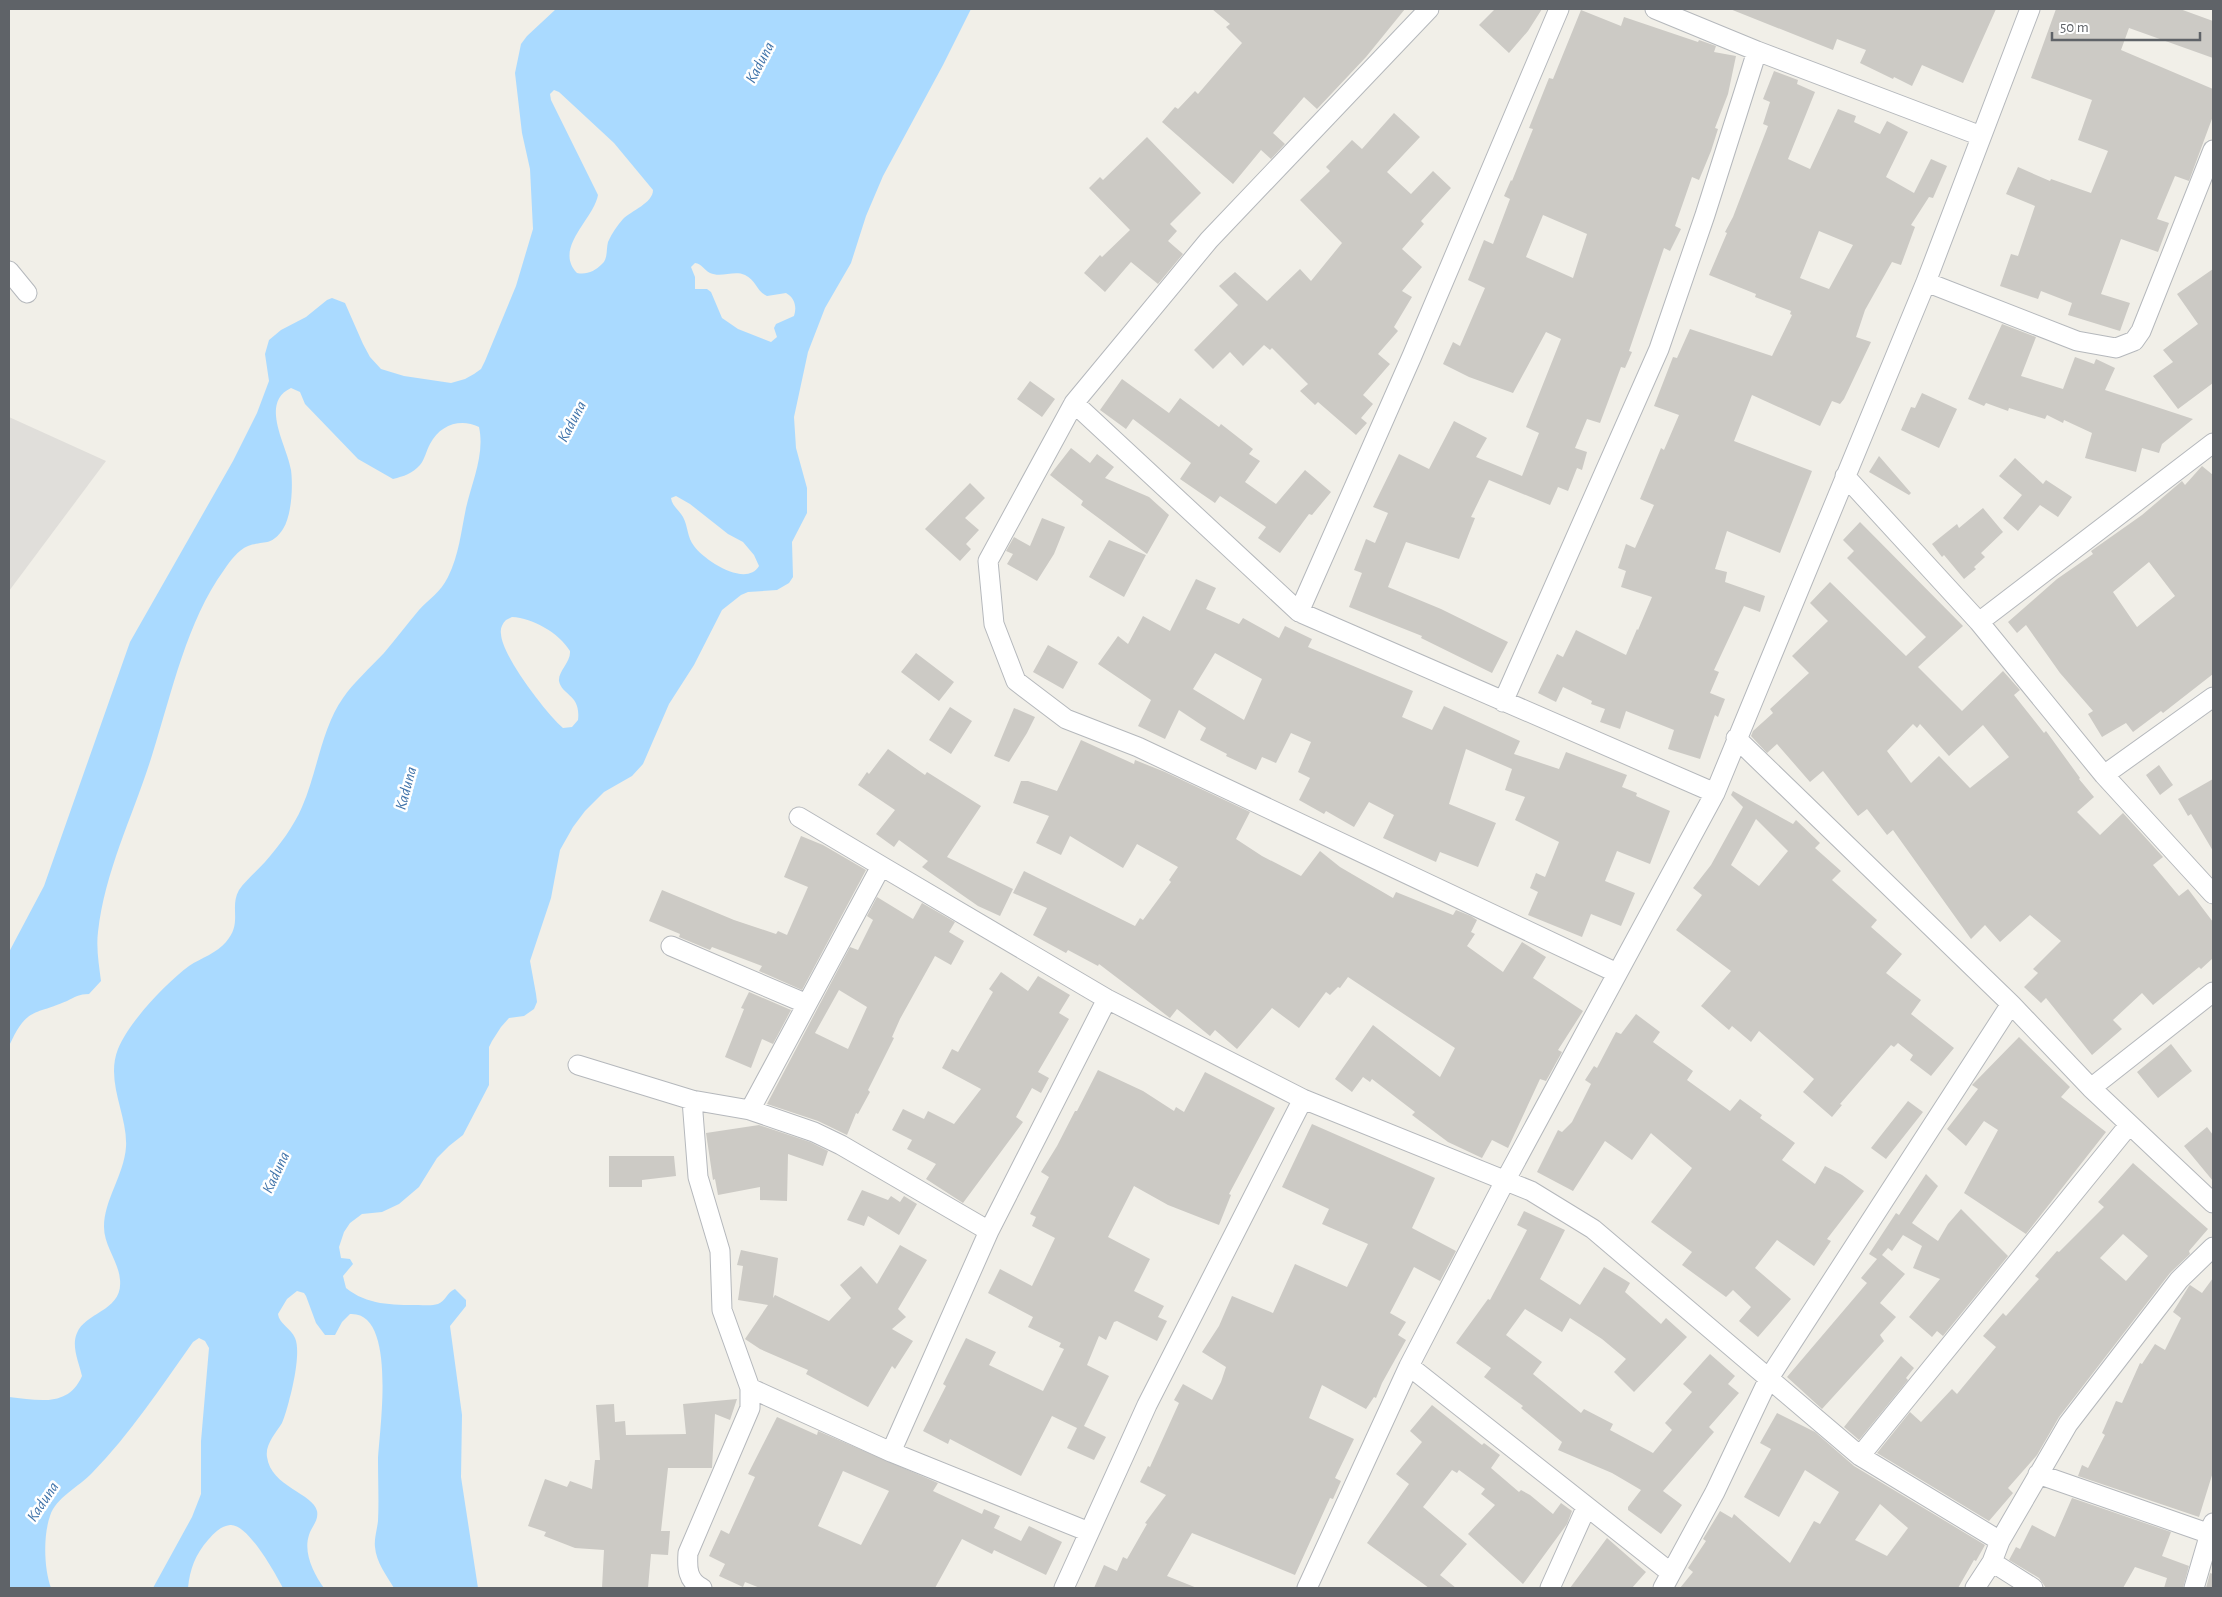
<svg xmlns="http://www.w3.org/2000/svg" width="2222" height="1597" viewBox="0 0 2222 1597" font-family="'Alegreya Sans',sans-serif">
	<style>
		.industrial { fill: #e0deda }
		.water { fill: #aadaff; fill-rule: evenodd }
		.building { fill: #cccac5; fill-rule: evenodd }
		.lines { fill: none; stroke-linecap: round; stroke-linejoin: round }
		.minor-casing { stroke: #b5b8bc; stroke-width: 21 }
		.minor { stroke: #fff; stroke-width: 19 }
		.labels { text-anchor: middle; stroke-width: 5; stroke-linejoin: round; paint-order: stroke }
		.water-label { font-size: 16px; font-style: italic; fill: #4174aa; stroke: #fff }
	</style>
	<rect width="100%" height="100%" fill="#f1efe8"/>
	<!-- industrial -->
	<path class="industrial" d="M9,417L106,461L9,591Z"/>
	<!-- water -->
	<path class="water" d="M556,9H971L943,65L883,176L866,216L851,263L825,308L808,352L794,417L796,448L807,488V513L792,542L793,577L789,583L777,590L748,592L741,595L722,610L694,665L669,704L643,764L632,776L604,792L585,811L573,827L560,850L551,898L530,961L536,994L537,1002L534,1009L524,1016L509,1018L501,1027L492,1041L489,1047V1085L463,1135L449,1146L437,1158L419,1187L399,1204L382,1212L362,1214L350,1223L344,1232L339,1247L341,1258L350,1259L353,1264L343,1276L346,1288C367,1305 392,1305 418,1305C424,1305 432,1306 438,1304C446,1301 447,1292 455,1289L466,1300V1306L450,1326L462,1415L461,1477L478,1588H394C387,1576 376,1562 375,1547C374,1539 377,1530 378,1521C379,1501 378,1481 378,1460C379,1432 398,1311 350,1314L342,1322L335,1335H325L316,1323L306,1296L304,1293L297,1291L287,1299L278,1314C279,1324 291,1328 295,1338C301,1351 293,1387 289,1401C287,1408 285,1416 282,1423C276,1433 265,1444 267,1457C271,1487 313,1493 317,1511C319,1521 311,1527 309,1535C303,1553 314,1574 324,1588H283C276,1575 248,1523 230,1525C221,1526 214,1533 208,1540C195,1555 190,1569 188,1588H153L192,1517L201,1494V1441L209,1348L205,1341L199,1338L193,1342C161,1387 130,1434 92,1473C79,1487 56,1497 50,1516C43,1536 44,1569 51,1588H9V1397C38,1400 68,1408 82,1376C79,1363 71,1346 77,1333C85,1312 123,1311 120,1280C119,1262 104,1246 104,1227C104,1200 124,1175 126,1147C128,1115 105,1082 118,1049C129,1022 166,983 189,966C201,958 217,953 226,942C243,923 229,908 239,890C246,880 257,871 265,862C279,846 294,826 302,807C317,773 322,727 343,698C354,682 370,668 384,653C396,639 407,624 419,610C430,598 440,593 448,577C459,555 461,532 466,508C472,482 485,454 479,427C460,418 440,425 430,444C426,451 425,459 420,465C412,474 404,476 393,479L358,459L305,404L300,392L291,388C259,403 287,445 291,470C293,485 292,515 283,529C271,547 264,540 248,546C238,550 230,561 224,570C187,621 172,692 153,752C135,812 105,869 98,932C96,948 99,965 101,981L89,994C79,994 75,997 67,1001C32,1016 27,1007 9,1046V952L44,886L130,642L233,461L257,413L269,381L265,354L269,340L281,330L306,317L327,300L332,298L345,303L363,344L370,357L381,369L404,376L451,383L465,379L474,374L481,369L485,361L516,286L533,229L530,169L522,133L515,73L521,44L527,36ZM554,90L559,92L614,143L653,190C653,203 631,211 623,219C617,226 612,233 608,242C606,250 608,259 602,264C595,271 587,275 577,273C553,248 594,219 598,195L551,100L550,94ZM695,263C702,264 704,270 710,273C721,278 734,270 745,275C756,280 757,292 767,296L786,293C795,298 797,307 794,316L776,324L774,328L777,337L771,342L738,329L722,318L711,292L707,289H695V277L691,267ZM676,496L690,504L728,534L743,542L754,555L759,566C746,588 704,560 694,546C687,537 688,526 683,517C679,510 672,506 671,498ZM512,617C533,618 559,633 570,651C571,662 558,671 559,681C562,696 581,694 578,720L572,727L563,728C546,713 502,656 501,634C500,629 502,624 506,620Z"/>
	<!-- building -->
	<path class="building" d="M1212,9H1405L1366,57L1317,109L1304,97L1273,133L1285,144L1271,159L1261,150L1233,184L1162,122L1175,107L1178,109L1195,91L1198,94L1242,43L1226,27L1230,24Z
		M1495,9H1542L1528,31L1509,53L1479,25Z
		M1730,9H1996L1963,83L1922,65L1912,86L1894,77L1893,79L1860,63L1866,50L1837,39L1833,50Z
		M2056,9H2180L2213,21V58L2129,28L2121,50L2213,89V116L2189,181L2175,176L2157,219L2169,223L2158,252L2121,239L2101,294L2130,303L2120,331L2068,315L2072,303L2041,291L2038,299L2000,286L2011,254L2018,256L2035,206L2006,194L2018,167L2050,181L2051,179L2091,193L2108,151L2078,140L2092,100L2031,78Z
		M1581,10L1621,26L1624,17L1698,42L1699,40L1716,46L1714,52L1736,56L1728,94L1715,128L1718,129L1711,151L1699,180L1692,177L1675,226L1681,229L1670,251L1664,248L1629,351L1632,352L1625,368L1621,367L1600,423L1587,419L1575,448L1587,452L1582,470L1577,468L1568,491L1558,487L1550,505L1489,480L1471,517L1475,518L1459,559L1406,542L1388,587L1441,609L1508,642L1492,673L1421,638L1422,636L1349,607L1362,573L1354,570L1366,539L1375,543L1388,513L1373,507L1399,454L1429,469L1454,421L1487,438L1476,457L1522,476L1539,433L1526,427L1561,339L1546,332L1513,393L1469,377L1443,364L1453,342L1460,346L1485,288L1468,280L1484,240L1493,244L1510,199L1504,196L1511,180L1512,181L1533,129L1529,128L1549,78L1553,79ZM1543,215L1587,234L1573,278L1526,257Z
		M1774,71L1798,80L1797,84L1815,92L1788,159L1810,169L1838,109L1856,116L1854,122L1880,134L1887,121L1908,132L1886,177L1914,193L1931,159L1947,166L1933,198L1929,197L1911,225L1915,227L1901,265L1892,262L1865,310L1856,337L1871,342L1844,399L1840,404L1832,401L1820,426L1752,395L1734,441L1812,471L1780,553L1727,531L1715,569L1727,572L1725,582L1765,596L1760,612L1744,606L1714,670L1719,672L1710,693L1725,699L1718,717L1715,715L1700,759L1668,749L1674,730L1626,711L1620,729L1600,722L1605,709L1591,704L1592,701L1563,687L1556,702L1538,693L1557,654L1563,657L1576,630L1626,655L1637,629L1638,630L1652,597L1621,587L1626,571L1618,568L1626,544L1635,548L1654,505L1640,499L1661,448L1664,450L1679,415L1654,406L1673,357L1677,358L1690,329L1772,356L1792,315L1790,314L1791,311L1755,297L1756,294L1709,275L1727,233L1725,232L1733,217L1768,126L1763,124L1770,102L1763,99ZM1819,231L1853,245L1829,289L1800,278Z
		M1394,113L1420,137L1387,172L1411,194L1433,171L1451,188L1421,221L1424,224L1402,249L1422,267L1402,291L1412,297L1394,327L1398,331L1378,354L1390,364L1363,395L1373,404L1361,418L1367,423L1356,435L1318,402L1315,405L1300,391L1308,384L1272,348L1270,350L1264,345L1243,366L1230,352L1213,369L1194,350L1238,305L1219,286L1235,272L1267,301L1300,269L1311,281L1342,243L1300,200L1330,171L1326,167L1352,140L1362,149Z
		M1147,137L1201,193L1170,224L1177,231L1168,241L1183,254L1158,284L1131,262L1105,292L1084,273L1100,255L1102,257L1130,230L1089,188L1100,177L1103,180Z
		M2213,269V383L2178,409L2153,376L2173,362L2163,350L2198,324L2177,294Z
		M2002,324L2036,337L2021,376L2063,389L2075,357L2094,364L2096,359L2115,368L2105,390L2193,419L2162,444L2159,453L2142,448L2136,472L2085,458L2092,433L2064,420L2063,423L2047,415L2045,419L2009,408L2008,411L1986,403L1984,406L1968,399Z
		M1122,379L1169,413L1180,398L1219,427L1221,424L1253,449L1249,454L1260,461L1245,482L1276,504L1305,470L1331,492L1312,515L1309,514L1280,553L1258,538L1266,527L1220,496L1215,503L1180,479L1191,463L1133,419L1126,429L1100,410Z
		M1030,381L1055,399L1042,417L1017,399Z
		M1922,393L1957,409L1939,448L1901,430L1911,407L1915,408Z
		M1071,448L1090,463L1097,454L1114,467L1105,478L1149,497L1169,515L1147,554L1081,505L1083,501L1050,475Z
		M1879,456L1911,493L1909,495L1869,472Z
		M2015,458L2043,484L2046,480L2072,497L2058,517L2040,505L2018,531L2003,518L2022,495L1999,476Z
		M2202,466L2213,475V674L2163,713L2161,711L2133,732L2126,723L2102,737L2088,714L2093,711L2060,673L2026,625L2017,633L2008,622L2057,579L2093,554L2091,551L2142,515L2182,481L2185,485ZM2149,562L2175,596L2137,627L2113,592Z
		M970,483L985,498L965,518L979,530L966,544L971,549L960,561L925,529Z
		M1983,508L2003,532L1981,553L1985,557L1974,567L1976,569L1964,579L1944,555L1942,557L1932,544L1957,524L1959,528Z
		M1042,518L1065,527L1054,554L1037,581L1007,564L1013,554L1006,551L1014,537L1030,546Z
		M1860,522L1963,626L1918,667L1962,711L2003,671L2020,690L2014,695L2044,733L2046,731L2080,778L2079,779L2094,797L2077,812L2100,835L2123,813L2163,857L2153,865L2179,896L2188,889L2213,922V958L2201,969L2199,967L2153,1005L2142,993L2113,1020L2122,1029L2092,1055L2046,998L2041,1003L2024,987L2038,973L2033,969L2061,941L2030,915L2000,942L1985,925L1971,939L1893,830L1887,835L1867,809L1858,816L1823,771L1810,782L1777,744L1767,753L1751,736L1753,731L1773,713L1770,709L1809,673L1792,656L1828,621L1810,603L1830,582L1906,656L1926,637L1847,558L1854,551L1843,540ZM1913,724L1917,728L1920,724L1949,756L1983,725L2009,757L1970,788L1939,756L1911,783L1887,751Z
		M1109,540L1146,555L1124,597L1089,577Z
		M1196,579L1216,588L1206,609L1239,624L1243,618L1279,638L1285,626L1312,639L1308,647L1413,691L1402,717L1432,730L1444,706L1520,741L1514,754L1559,769L1566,752L1627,775L1622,787L1637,793L1636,796L1670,811L1650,864L1617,851L1605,881L1635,893L1621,926L1591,914L1582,937L1528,915L1538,892L1530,888L1536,873L1545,877L1559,842L1515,820L1525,797L1505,790L1512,769L1466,749L1449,804L1496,823L1478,867L1440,852L1436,862L1383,838L1394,815L1369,802L1354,827L1326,811L1324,814L1299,800L1310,778L1298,772L1311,742L1291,733L1276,763L1262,757L1256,770L1226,756L1227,754L1200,740L1206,728L1179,710L1165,739L1138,726L1151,700L1098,664L1118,636L1128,644L1143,616L1170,631ZM1215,653L1262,679L1244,720L1193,689Z
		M1048,645L1078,662L1063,689L1033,672Z
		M916,653L954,682L939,701L901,672Z
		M950,707L972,721L951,754L929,740Z
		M1014,708L1035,717L1027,733L1009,762L994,756Z
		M1081,740L1134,764L1135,760L1165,772L1250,812L1236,839L1262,856L1301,876L1320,851L1340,867L1393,898L1396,892L1453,915L1456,910L1471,916L1477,920L1471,932L1475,934L1467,946L1503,972L1522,942L1546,957L1533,978L1583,1011L1558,1050L1562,1052L1546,1081L1540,1079L1508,1148L1492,1140L1482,1158L1448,1142L1412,1115L1415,1112L1372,1079L1370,1082L1363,1077L1352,1092L1335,1079L1373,1025L1440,1077L1455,1048L1348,977L1340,988L1338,987L1330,995L1326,992L1299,1028L1272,1008L1237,1049L1215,1030L1210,1036L1177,1009L1170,1018L1099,964L1098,966L1068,950L1066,953L1033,935L1047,908L1013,893L1024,871L1135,926L1140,918L1143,920L1171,882L1169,880L1178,867L1137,844L1123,868L1070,836L1061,855L1036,843L1049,816L1013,803L1021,781H1028L1057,791Z
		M888,749L925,775L927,772L981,806L947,857L1013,889L1000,916L978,906L922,867L928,861L899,840L894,847L876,834L895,810L858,785L867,772L869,774Z
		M2159,765L2173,785L2160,795L2146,775Z
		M2213,779V851L2191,814L2188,816L2178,799Z
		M1733,791L1793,824L1796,820L1820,843L1815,848L1841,871L1832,880L1877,920L1871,927L1902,954L1886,973L1921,1000L1911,1014L1954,1048L1931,1076L1910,1060L1913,1055L1898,1043L1894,1047L1891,1045L1840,1104L1842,1105L1832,1117L1803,1092L1814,1079L1759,1031L1751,1042L1732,1026L1729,1030L1701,1006L1731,971L1676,930L1702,895L1693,888L1711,865L1743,807L1731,795ZM1756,819L1788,851L1759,886L1731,865Z
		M801,836L823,845L866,870L802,990L759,971L762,966L712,947L710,950L679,937L680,934L649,921L662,890L734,920L776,934L778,931L787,935L808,887L784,877Z
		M877,897L913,919L922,903L955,922L949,932L964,941L951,965L935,956L900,1019L892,1037L894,1038L868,1090L870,1092L858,1114L856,1113L847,1135L818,1121L767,1104L850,947L858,950L873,920L867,916ZM839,990L867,1007L848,1049L815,1033Z
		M1001,972L1028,991L1038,976L1070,995L1059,1013L1069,1019L1038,1072L1049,1078L1041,1093L1032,1088L1016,1117L1023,1122L963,1203L926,1179L936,1164L907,1149L912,1140L892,1130L903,1109L924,1119L928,1111L954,1124L981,1089L942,1068L952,1049L958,1052L993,992L989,989Z
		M749,992L791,1010L773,1044L762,1039L751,1068L725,1057L744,1009L741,1008Z
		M1636,1014L1660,1032L1653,1042L1693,1071L1687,1080L1730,1111L1740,1099L1762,1115L1760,1118L1795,1143L1782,1160L1815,1184L1825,1166L1842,1175L1864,1191L1827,1239L1831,1241L1814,1266L1777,1240L1755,1268L1791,1299L1758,1337L1739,1321L1751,1307L1733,1290L1726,1297L1682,1265L1692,1252L1651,1222L1692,1168L1652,1134L1651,1133L1632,1160L1605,1141L1573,1191L1537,1172L1558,1130L1562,1132L1572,1122L1591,1084L1585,1080L1594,1066L1597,1068L1616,1032L1621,1034Z
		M2019,1037L2070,1087L2061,1097L2106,1132L2026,1234L1964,1193L1998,1130L1984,1121L1966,1146L1947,1129L1978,1089L1972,1085Z
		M2171,1044L2192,1071L2158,1098L2137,1072Z
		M1098,1070L1143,1091L1174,1111L1176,1107L1184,1112L1205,1072L1275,1108L1229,1194L1231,1195L1219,1225L1168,1205L1134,1186L1108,1237L1150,1259L1134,1291L1164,1306L1158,1317L1167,1321L1157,1341L1117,1321L1114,1322L1106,1340L1099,1336L1087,1365L1109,1376L1084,1426L1106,1437L1094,1460L1067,1448L1077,1428L1052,1416L1021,1476L950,1439L948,1444L923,1431L946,1386L943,1384L966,1338L996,1352L989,1365L1043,1391L1064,1349L1059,1347L1061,1343L1028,1327L1033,1317L988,1293L1000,1269L1032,1286L1055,1238L1032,1226L1036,1217L1030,1214L1049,1177L1041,1172L1057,1146L1075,1111H1077Z
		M1908,1101L1923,1112L1886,1159L1871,1148Z
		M1312,1124L1435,1178L1412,1228L1456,1251L1440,1281L1414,1267L1390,1313L1406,1322L1398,1335L1406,1340L1382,1383L1376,1398L1374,1397L1366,1409L1322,1385L1309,1418L1354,1439L1335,1478L1341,1481L1333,1499L1330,1498L1295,1575L1192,1533L1167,1576L1197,1588H1094L1104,1565L1117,1571L1123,1557L1127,1559L1147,1524L1145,1523L1166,1495L1140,1482L1148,1466L1150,1467L1179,1403L1174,1400L1183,1384L1212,1400L1221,1382L1226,1367L1202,1352L1219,1326L1232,1296L1273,1313L1295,1264L1347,1287L1368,1244L1322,1224L1329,1209L1282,1187Z
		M759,1125L810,1142L828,1151L823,1166L788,1154L787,1201L760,1200V1187L718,1195L715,1179L713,1180L706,1133Z
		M2207,1127L2213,1135V1181L2184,1146Z
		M609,1156H674L676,1176L642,1180V1187H609Z
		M2133,1163L2208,1229L2189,1251L2190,1254L2170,1273L2059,1417L2037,1455L2008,1488L2013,1493L1989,1521L1877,1453L1910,1412L1921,1422L1952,1389L1957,1394L1996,1347L1983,1336L2003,1313L2006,1316L2039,1279L2035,1276L2057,1251L2059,1252L2104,1207L2098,1202ZM2123,1234L2148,1256L2126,1281L2100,1258Z
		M1926,1174L1938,1186L1912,1223L1938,1241L1948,1224L1961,1209L2008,1256L1943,1336L1937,1331L1932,1337L1909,1317L1940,1279L1913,1268L1922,1246L1903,1235L1892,1251L1888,1248L1882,1255L1905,1274L1880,1303L1896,1317L1880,1335L1884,1341L1822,1409L1787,1377L1867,1283L1861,1278L1877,1259L1869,1254L1896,1213L1899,1215Z
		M862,1190L888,1200L891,1196L900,1202L904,1196L917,1204L899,1235L868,1216L864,1226L847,1220Z
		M1524,1211L1565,1230L1540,1279L1580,1305L1604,1267L1630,1283L1625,1292L1661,1324L1666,1318L1687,1337L1634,1392L1614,1372L1626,1359L1602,1339L1570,1318L1562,1332L1525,1309L1506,1335L1542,1362L1533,1374L1581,1413L1584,1409L1613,1424L1610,1430L1653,1453L1672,1430L1665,1423L1692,1392L1683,1384L1710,1354L1735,1376L1728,1384L1739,1393L1709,1427L1714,1432L1663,1491L1682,1505L1661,1534L1628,1510V1507L1641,1490L1612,1473L1558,1450L1562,1442L1521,1408L1523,1406L1484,1377L1491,1368L1456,1343L1488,1299L1490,1300L1513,1257L1527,1230L1517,1225Z
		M900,1245L927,1260L898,1309L906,1317L892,1329L913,1341L895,1369L892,1366L868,1407L806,1374L808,1370L760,1349L745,1339L768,1305L738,1300L743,1266L737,1265L741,1250L778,1258L773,1298L775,1295L829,1321L851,1298L840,1285L861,1266L877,1284Z
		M2213,1278V1472L2199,1517L2078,1476L2082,1465L2088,1468L2105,1435L2102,1433L2116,1401L2122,1403L2140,1363L2142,1364L2155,1344L2165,1350L2181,1318L2173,1312L2189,1286L2190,1285L2202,1293Z
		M1901,1356L1914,1368L1906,1378L1908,1380L1859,1440L1844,1427Z
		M737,1399L730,1420L715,1414L712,1468H668L661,1531H670L668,1555L651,1554L648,1588H602L604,1550L575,1548L544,1536L546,1532L528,1526L545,1479L567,1487L570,1481L592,1489L595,1460H600L596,1405L614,1404L615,1422L625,1421L626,1435L686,1434L683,1404Z
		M1432,1405L1482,1445L1484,1443L1500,1455L1491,1468L1519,1492L1521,1490L1530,1495L1553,1514L1561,1503L1572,1511L1567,1524L1523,1584L1468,1534L1495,1505L1481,1494L1485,1489L1459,1470L1457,1473L1452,1470L1423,1507L1467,1544L1440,1575L1456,1588H1429L1367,1543L1409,1484L1396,1474L1422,1442L1410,1431Z
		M1777,1413L1815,1432L1854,1466L1985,1545L1976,1561L1974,1560L1958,1588H1680L1693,1572L1688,1568L1706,1541L1703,1539L1720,1511L1732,1518L1734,1514L1790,1563L1814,1521L1820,1524L1839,1492L1805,1470L1779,1517L1744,1497L1771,1449L1760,1443ZM1880,1504L1908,1528L1887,1556L1855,1540Z
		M777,1417L817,1435L818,1431L938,1483L933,1491L982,1514L984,1509L1000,1516L994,1528L1021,1541L1029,1526L1062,1542L1046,1575L994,1550L992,1554L962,1539L935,1588H760L745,1582L743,1587L719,1576L725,1564L709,1556L721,1530L729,1534L755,1477L748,1474ZM843,1471L889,1491L861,1545L818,1526Z
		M2072,1498L2171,1532L2162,1556L2189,1566L2183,1588H2164L2167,1578L2135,1567L2123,1588H2046L2039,1578L2009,1560L2016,1547L2020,1549L2032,1525L2055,1537Z
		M1607,1538L1646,1572L1632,1588H1570Z
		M2210,1573L2213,1574V1588H2206Z"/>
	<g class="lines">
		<!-- minor casing -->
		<g class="minor-casing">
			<path id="minor" d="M1429,9L1209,240L1074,403L988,561L994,624L1016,681L1066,719L1138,747L1617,973
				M1655,9L1757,51L1981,136
				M9,271L27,293
				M1926,282L2077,341L2116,348L2134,341L2141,331L2213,150
				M1074,403L1299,612L1412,356L1559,9
				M1845,476L1979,622L2104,775L2213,894
				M1299,612L1715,793
				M1979,622L2213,443
				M1503,702L1659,349L1705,215L1757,51
				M1736,738L2011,1004L2091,1088L2213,1203
				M2104,775L2213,697
				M799,817L883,867
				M671,946L807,1004
				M578,1065L692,1100L750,1110L814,1132L841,1145L989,1231
				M2091,1088L2213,992
				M692,1100L698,1177L720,1251L722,1310L750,1388V1408L688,1553C687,1567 687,1581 702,1588
				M750,1110L878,872L883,867L1107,999L1303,1099L1531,1191L1593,1229L1860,1456L2000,1541
				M1409,1366L1671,1573
				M750,1388L891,1452L1089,1532
				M891,1452L989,1231L1107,999
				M1860,1456L2129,1125
				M2038,1474L2210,1534
				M1992,1562L2033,1588
				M1064,1588L1147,1405L1303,1099
				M1307,1588L1409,1366L1505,1181L1715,793L1926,282L2030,9
				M1550,1588L1586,1508
				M1663,1588L1715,1492L1769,1378L2011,1004
				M1975,1588L1992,1562L2000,1541L2068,1424L2179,1280L2213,1247
				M2194,1588L2213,1523"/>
		</g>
		<!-- minor -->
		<use href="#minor" class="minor"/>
	</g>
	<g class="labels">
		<!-- water labels -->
		<g class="water-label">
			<text transform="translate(759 62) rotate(-62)" y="6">Kaduna</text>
			<text transform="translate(571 421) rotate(-62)" y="6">Kaduna</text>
			<text transform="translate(405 788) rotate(-75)" y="6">Kaduna</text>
			<text transform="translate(275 1172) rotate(-65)" y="6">Kaduna</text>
			<text transform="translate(42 1501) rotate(-56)" y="6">Kaduna</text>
		</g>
	</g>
	<!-- border -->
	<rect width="2222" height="1597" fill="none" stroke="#5f6368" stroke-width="20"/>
	<!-- scale -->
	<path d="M2052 32v8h148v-8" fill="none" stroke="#5f6368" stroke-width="2.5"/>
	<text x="2060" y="32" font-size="15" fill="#5f6368" stroke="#ffffff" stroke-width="4" paint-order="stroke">50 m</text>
</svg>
